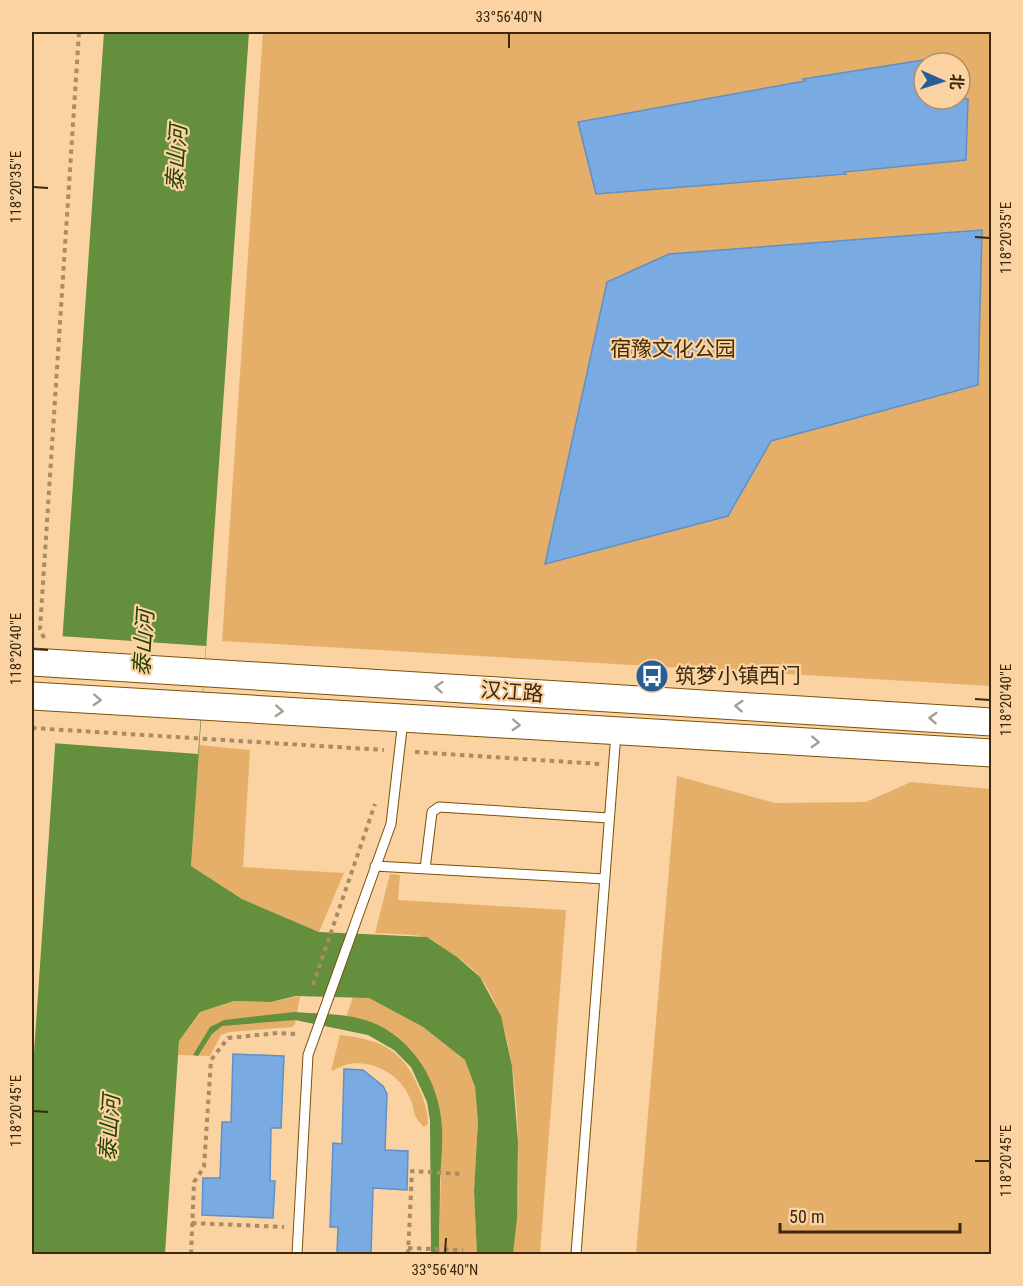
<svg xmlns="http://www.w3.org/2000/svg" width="1023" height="1286" viewBox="0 0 1023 1286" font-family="'Roboto Condensed','Noto Sans SC',sans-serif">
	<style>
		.green { fill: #e5af6a; fill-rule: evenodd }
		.water { fill: #648f3d }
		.pier { fill: #fbd3a2 }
		.building { fill: #79aae2; stroke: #5f90c6; stroke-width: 1.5 }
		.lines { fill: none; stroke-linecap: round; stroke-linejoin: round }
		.lane-casing { stroke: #7c5109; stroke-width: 11 }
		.secondary-casing { stroke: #7c5109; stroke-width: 29 }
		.path { stroke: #ab8b64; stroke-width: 4; stroke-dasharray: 4.5 4.5; stroke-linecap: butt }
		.lane { stroke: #fff; stroke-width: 9 }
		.secondary { stroke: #fff; stroke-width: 27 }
		.oneway { stroke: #a79e93 }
		.ticks { fill: none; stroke: #3b280e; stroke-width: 2 }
		.labels { text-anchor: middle; stroke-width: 4.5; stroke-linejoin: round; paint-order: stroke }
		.park-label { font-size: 21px; fill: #462d09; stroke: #fbd3a2 }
		.poi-label { font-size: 21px; fill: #3b280e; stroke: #fbd3a2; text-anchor: start }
		.street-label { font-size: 21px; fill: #3b280e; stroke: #fbd3a2 }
		.water-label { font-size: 22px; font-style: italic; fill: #254003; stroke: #fbd3a2 }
		.neatline { fill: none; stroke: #3b280e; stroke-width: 2 }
		.ticks-label { font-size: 15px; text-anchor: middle; fill: #3b280e }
	</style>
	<rect width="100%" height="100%" fill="#fbd3a2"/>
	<!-- green -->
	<path class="green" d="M263,32H991V686L222,641ZM924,63H960V99H924Z
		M199,745L250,750L243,867L344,873L319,932L242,899L191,866Z
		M677,776L775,803L866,802L911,782L991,789V1254H636Z
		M390,874L400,875L398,900L566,910L540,1254H513C521,1181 526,1037 480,977C472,967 459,958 448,951C441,947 433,939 425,937C409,933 391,935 375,933Z
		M300,996L295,1024L292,1027L230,1032L221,1035L210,1056L178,1055L179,1041L200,1012L234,1001L271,1002Z
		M353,997L369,998L423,1027L465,1060L475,1087L478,1121L474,1191L477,1254H439L442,1125L436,1099L413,1052L400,1039L391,1032L368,1021L346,1017Z
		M340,1035C378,1039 401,1048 417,1084C423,1097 428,1110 428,1124L424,1127C411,1114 416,1112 410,1098C400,1075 374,1060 349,1064C343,1065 337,1069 331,1071Z"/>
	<!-- water -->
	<path class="water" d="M104,32H249L191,866L242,899L319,932L427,937L457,957L480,977L501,1016L512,1066L518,1142L517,1218L513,1254H477L474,1191L478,1121L475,1087L465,1060L423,1027L369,998L296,996L271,1002L234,1001L200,1012L179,1041L165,1254H32V1082Z
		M294,1012C318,1014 348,1013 371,1022C413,1038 439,1082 442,1126C443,1144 441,1163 440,1181C440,1206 439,1230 439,1254H431L430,1120L427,1102L411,1067L394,1050L368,1035L295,1020L222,1026L212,1034L198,1056L193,1055L210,1027L224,1020Z"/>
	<!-- pier -->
	<path class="pier" d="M59,636L206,646L198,754L52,743Z"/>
	<!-- building -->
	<path class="building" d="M924,60V99H968L966,160L844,172L846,174L596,194L578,122L805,81L803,79Z
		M982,230L978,385L771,441L728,516L545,564L607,282L669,254Z
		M233,1054L284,1056L281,1128H271L270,1181H275L273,1218L202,1215L203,1178H220L222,1122H231Z
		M344,1069L363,1070L383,1086L387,1094L385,1150L408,1151L407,1190L373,1188L371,1254H337L338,1227H330L333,1143L342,1144Z"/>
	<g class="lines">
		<!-- lane casing -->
		<g class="lane-casing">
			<path id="lane" d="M375,866L605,879
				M425,869L432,812L439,807L609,818
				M297,1254L308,1055L391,824L403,720
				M576,1254L616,733"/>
		</g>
		<!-- secondary casing -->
		<g class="secondary-casing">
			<path id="secondary" d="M32,662L992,722
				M32,696L992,753"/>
		</g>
		<!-- path -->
		<path class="path" d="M44,638L40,629L79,32
			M32,728L384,750
			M415,752L600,764
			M313,985L375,804
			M192,1223L284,1227
			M408,1248L463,1250
			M191,1254L194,1182L204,1167L211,1060L228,1038L278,1033L296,1034
			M408,1254L412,1171L463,1174"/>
		<!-- lane -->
		<use href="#lane" class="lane"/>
		<!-- secondary -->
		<use href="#secondary" class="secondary"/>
	</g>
	<!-- one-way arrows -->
	<defs><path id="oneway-chevron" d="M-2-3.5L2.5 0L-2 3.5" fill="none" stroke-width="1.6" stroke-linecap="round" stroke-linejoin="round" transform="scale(1.5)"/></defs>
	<g class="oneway">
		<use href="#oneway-chevron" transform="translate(439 687) rotate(-176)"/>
		<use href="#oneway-chevron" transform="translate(97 700) rotate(3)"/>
		<use href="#oneway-chevron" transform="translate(739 706) rotate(-176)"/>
		<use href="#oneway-chevron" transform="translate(279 711) rotate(3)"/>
		<use href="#oneway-chevron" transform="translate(933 718) rotate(-176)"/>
		<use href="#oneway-chevron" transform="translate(516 725) rotate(3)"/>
		<use href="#oneway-chevron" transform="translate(815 742) rotate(3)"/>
	</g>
	<!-- ticks -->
	<path class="ticks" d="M509,48V33M33,187L48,188M975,237L990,238M33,649L48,650M975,699L990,700M33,1111L48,1112M975,1161H990M445,1253L446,1238"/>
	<!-- icons -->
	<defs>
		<g id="bus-disc" transform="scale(1.725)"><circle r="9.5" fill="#285e97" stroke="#fbd3a2"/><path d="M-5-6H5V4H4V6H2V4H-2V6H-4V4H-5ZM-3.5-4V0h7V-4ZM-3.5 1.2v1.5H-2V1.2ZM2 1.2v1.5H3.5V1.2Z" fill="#fff"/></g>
	</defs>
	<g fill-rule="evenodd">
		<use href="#bus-disc" x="652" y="676"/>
	</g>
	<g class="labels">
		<!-- park labels -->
		<g class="park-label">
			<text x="673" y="356">宿豫文化公园</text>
		</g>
		<!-- poi labels -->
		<g class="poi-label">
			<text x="675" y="683">筑梦小镇西门</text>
		</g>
		<!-- street labels -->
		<g class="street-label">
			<text transform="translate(512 692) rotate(4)" y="7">汉江路</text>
		</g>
		<!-- water labels -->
		<g class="water-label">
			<text transform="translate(176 158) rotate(-86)" y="8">泰山河</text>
			<text transform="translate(143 643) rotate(-86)" y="8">泰山河</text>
			<text transform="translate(109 1128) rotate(-86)" y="8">泰山河</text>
		</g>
	</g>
	<!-- border -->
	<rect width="1023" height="1286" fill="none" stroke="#fbd3a2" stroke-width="66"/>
	<!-- north arrow -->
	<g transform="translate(942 81) rotate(93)"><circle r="28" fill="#fbd3a2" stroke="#ae8f67" stroke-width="1.5"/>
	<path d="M0-4.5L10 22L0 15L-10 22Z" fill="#285e97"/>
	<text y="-9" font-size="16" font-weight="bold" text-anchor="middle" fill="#3b280e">北</text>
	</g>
	<!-- scale -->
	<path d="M780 1223v9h180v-9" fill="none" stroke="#3b280e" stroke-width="3"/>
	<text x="789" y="1223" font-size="18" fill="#3b280e" stroke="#fbd3a2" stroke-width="4.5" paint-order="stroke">50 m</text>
	<rect x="33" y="33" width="957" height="1220" class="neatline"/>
	<g class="ticks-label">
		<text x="509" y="22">33°56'40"N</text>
		<text transform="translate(16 187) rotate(-90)" y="5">118°20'35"E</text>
		<text transform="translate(1006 238) rotate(-90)" y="5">118°20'35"E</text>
		<text transform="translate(16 649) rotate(-90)" y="5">118°20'40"E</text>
		<text transform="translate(1006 700) rotate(-90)" y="5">118°20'40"E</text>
		<text transform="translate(16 1111) rotate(-90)" y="5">118°20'45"E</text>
		<text transform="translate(1006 1161) rotate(-90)" y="5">118°20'45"E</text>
		<text x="445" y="1275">33°56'40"N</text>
	</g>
</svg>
